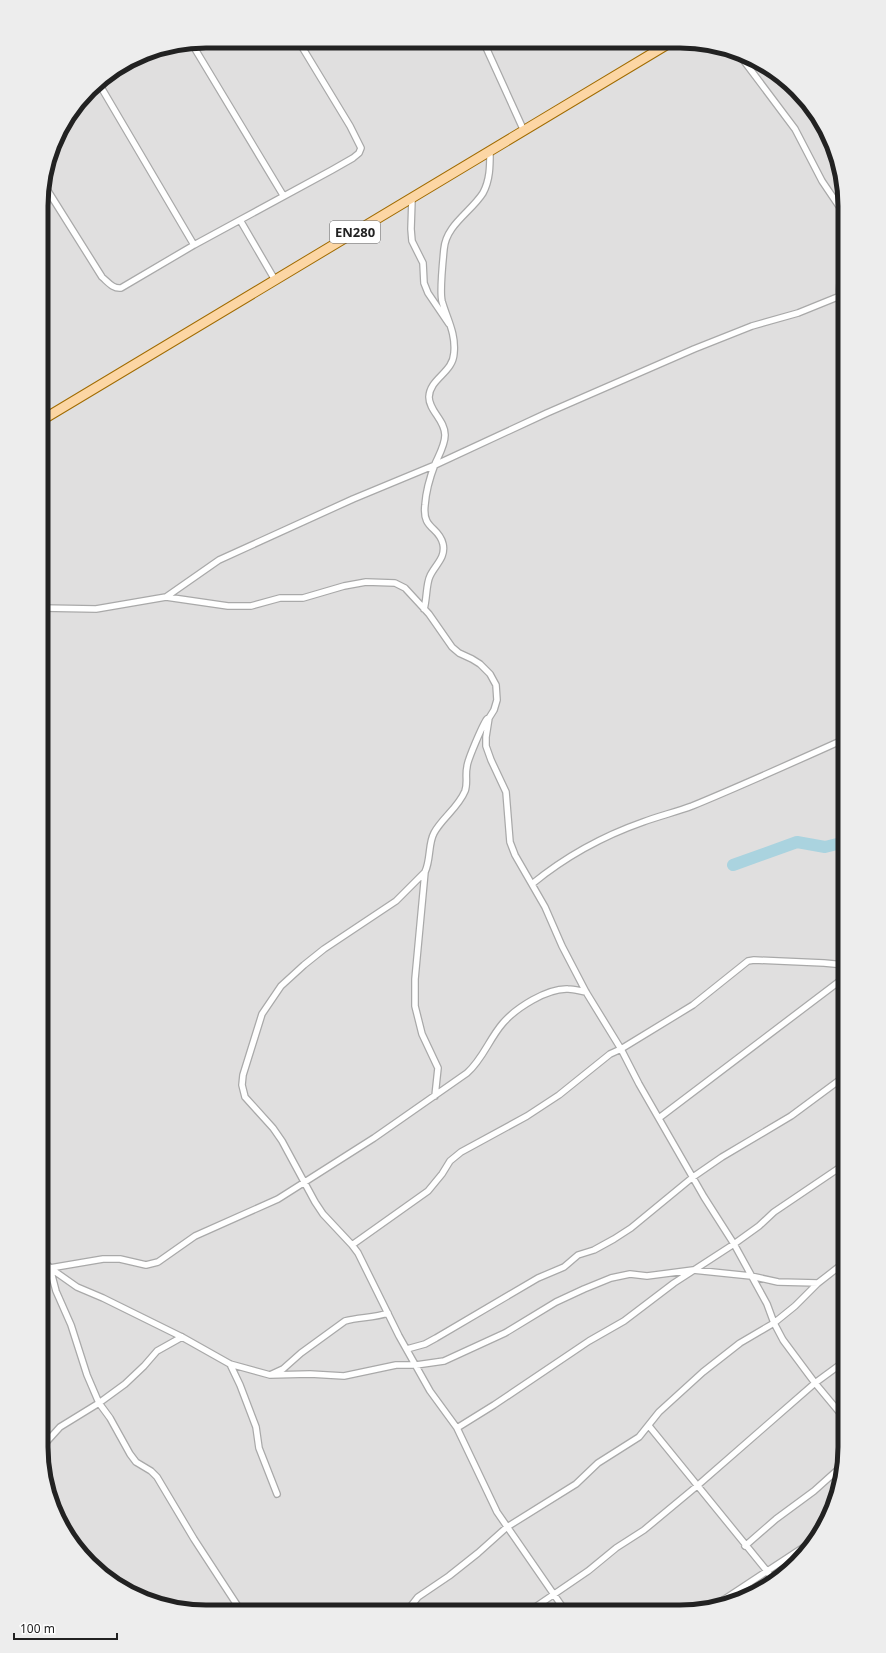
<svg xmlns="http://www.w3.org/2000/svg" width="886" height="1653" viewBox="0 0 886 1653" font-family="'Noto Sans',sans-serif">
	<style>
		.residential { fill: #e0dfdf }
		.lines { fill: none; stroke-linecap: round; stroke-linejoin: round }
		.river { stroke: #aad3df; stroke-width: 12 }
		.minor-casing { stroke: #a9a9a9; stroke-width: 8 }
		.primary-casing { stroke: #a06b00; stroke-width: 11 }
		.minor { stroke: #fff; stroke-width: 5.5 }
		.primary { stroke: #fcd6a4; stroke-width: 9 }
		.labels { text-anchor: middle; stroke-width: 3.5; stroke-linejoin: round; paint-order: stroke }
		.shield { fill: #fff; stroke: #646464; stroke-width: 1 }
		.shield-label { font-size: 13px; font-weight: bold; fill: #222 }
		.rim { fill: none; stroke: #222; stroke-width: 5 }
	</style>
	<rect width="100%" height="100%" fill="#f2efe9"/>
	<!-- residential -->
	<path class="residential" d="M206,41L712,44L753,58L789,82L817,114L836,153L845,206V1458L833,1510L811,1548L772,1584L733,1603L680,1612L184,1611L133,1595L97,1571L69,1539L50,1500L41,1447L42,185L58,133L97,82L143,53Z"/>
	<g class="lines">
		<!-- river -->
		<path class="river" d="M733,865L797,842L825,847L845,842"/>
		<!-- minor casing -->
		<g class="minor-casing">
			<path id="minor" d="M484,43L524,131
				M192,44L283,195
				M738,53L795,129L822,181L845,215
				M98,82L194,245
				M43,183L102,277C108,282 113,289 121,288L194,245L240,220L275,280
				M412,199L411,229L412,241L423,263L424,283L428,293L449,324
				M240,220L332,170L353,158L359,153L361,148L350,126L299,42
				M845,324C841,302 835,289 845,267
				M166,597L219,560L353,499L435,465L547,413L694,349L752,326L798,313L845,294
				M42,608L96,609L166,597L228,606H251L280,598H303L344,586L366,582L395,583L405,588L429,614L452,647L459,653L472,659L480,664L490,674L496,685L497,700L494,710L489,718L486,737V746L491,760L506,792L510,842L515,855L545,907L562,946L586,992L621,1049L639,1084L704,1197L734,1244L767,1304L774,1323L783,1340L815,1383L845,1419
				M424,609C427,599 426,584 430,576C435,565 446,558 443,544C439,526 422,530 425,505C426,490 430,477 435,464C439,455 445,445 445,435C445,420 429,411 429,397C430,378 453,373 454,353C456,333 447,319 442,301C440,293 443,259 444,249C446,225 471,212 483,193C490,180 490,166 490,152
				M425,872L415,979V1006L422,1034L438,1068L435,1096
				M532,884C565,857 603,836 643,822C659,816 676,812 692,806C743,785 794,762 845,739
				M659,1118L845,977
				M352,1245L323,1214L315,1202L282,1141L273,1128L245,1097L242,1085L243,1075L262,1014L281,986L304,965L324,949L396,901L425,872C431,859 428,844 434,833C442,818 458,808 465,791C468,783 465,775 467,767C467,761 483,724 487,719
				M41,1258L50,1268L77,1287L103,1298L182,1337L230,1364L270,1375L283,1369L301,1353L345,1321C359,1317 374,1318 388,1313
				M407,1349L425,1344L436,1338L538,1278L564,1267L578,1255L594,1250L614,1239L631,1228L693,1177L722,1157L791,1116L845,1076
				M230,1364L240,1385L256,1427L259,1448L277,1494
				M270,1375L310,1374L344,1376L396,1365H416L444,1361L505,1333L556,1302L584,1289L611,1278L630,1274L647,1276L693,1270L751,1276L778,1282L818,1283
				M649,1426L767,1571L774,1582
				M457,1428L494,1405L589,1341L624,1321L674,1283L734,1244L759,1226L774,1212L845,1164
				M41,1448L60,1427L99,1403L125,1384L144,1366L157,1351L182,1337
				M745,1546L776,1519L814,1491L843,1465
				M714,1606L816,1539
				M241,1611L194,1539L157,1477L151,1471L136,1462L130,1454L110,1418L99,1403L87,1375L71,1325L56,1291L50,1268L103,1259H120L146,1265L158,1262L195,1236L278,1199L374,1138L467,1073C483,1059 489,1039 503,1023C516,1008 547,988 568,989C574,989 580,991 586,992
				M407,1611L418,1597L449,1576L478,1553L507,1527L576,1484L598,1463L639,1437L659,1412L703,1372L740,1343L774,1323L795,1306L818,1283L845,1262
				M528,1612L588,1571L616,1548L644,1530L697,1486L815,1383L845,1361
				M566,1612L497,1512L457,1428L430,1391L399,1336L358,1253L352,1245L428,1191L442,1174L450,1161L461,1152L527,1116L559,1095L610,1054L621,1049L693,1005L748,961L754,960L824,963L845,965"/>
		</g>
		<!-- primary casing -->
		<g class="primary-casing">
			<path id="primary" d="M42,420L668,44"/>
		</g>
		<!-- minor -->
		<use href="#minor" class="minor"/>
		<!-- primary -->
		<use href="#primary" class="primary"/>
	</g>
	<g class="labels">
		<!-- shield labels -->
		<rect class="shield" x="330" y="221" width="50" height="22" rx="3"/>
		<g class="shield-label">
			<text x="355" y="237">EN280</text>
		</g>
	</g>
	<!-- crop -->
	<path d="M0 0H886V1653H0ZM206 48H680A158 158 0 0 1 838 206V1447A158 158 0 0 1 680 1605H206A158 158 0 0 1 48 1447V206A158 158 0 0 1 206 48Z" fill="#ededed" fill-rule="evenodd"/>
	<path class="rim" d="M206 48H680A158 158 0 0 1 838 206V1447A158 158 0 0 1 680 1605H206A158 158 0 0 1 48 1447V206A158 158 0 0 1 206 48Z"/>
	<!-- scale -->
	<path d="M14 1633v6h103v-6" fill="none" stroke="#222222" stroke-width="2"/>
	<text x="20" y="1633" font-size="12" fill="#222222" stroke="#ffffff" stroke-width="3" paint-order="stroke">100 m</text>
</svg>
